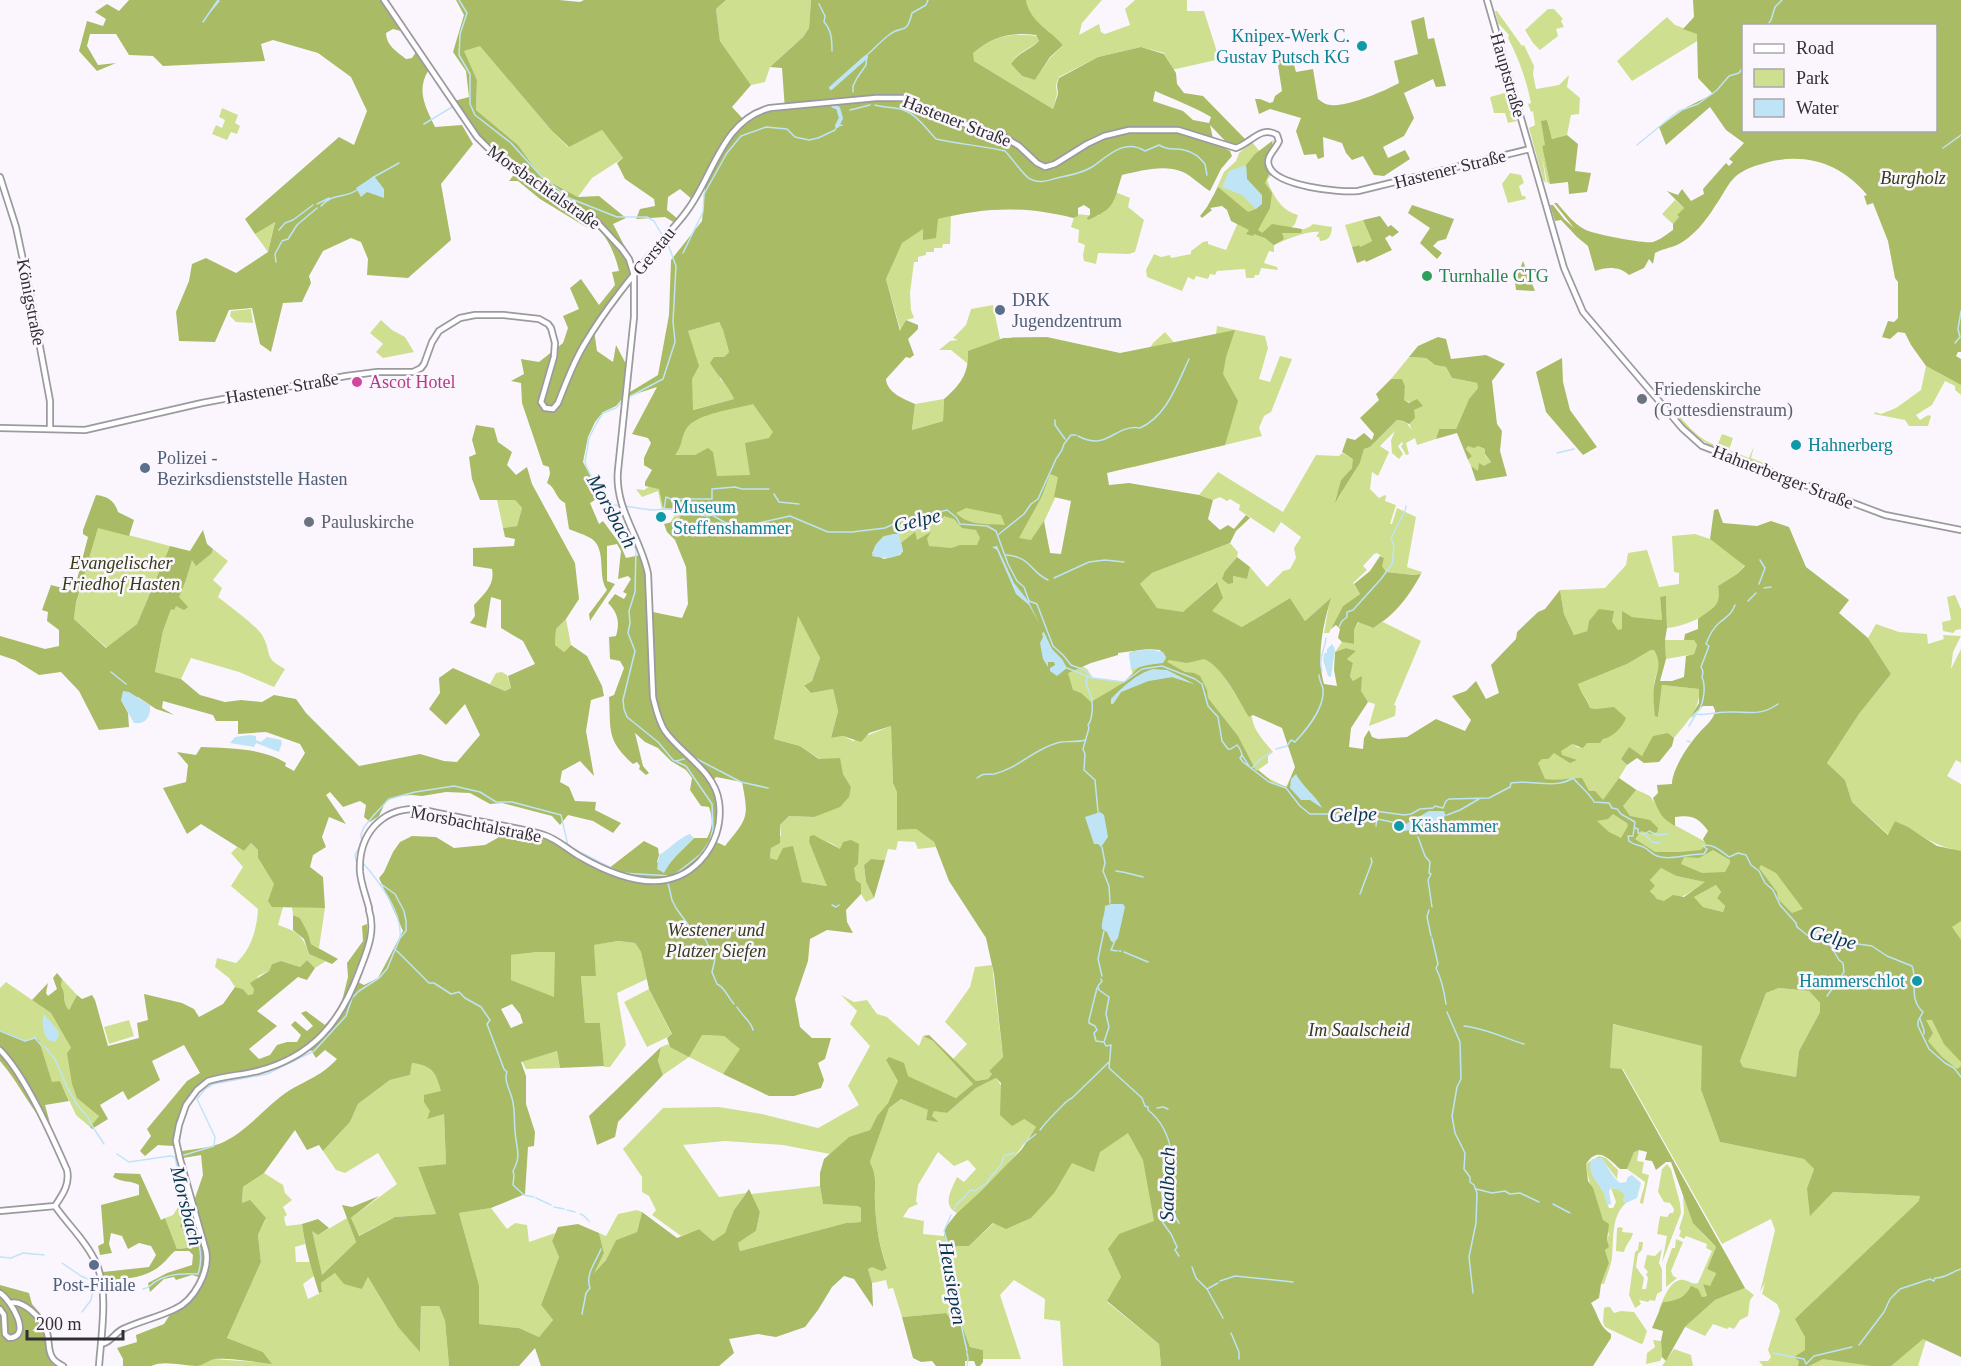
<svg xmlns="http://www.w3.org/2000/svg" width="1961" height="1366" viewBox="0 0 1961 1366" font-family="Georgia,serif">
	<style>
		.green { fill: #cee08f }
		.forest { fill: #a9bb64; fill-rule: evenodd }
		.water { fill: #bfe4f6 }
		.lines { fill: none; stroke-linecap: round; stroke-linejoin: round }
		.stream { stroke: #bfe4f6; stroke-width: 1.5 }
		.canal { stroke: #bfe4f6; stroke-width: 4 }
		.secondary-casing { stroke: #9d99a1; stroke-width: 8 }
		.secondary { stroke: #fff; stroke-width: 4.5 }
		.culture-dot { fill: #0f9aa8; stroke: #fbf6fe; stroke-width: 2 }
		.leisure-dot { fill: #2e9e5b; stroke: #fbf6fe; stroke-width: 2 }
		.service-dot { fill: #5c6f8a; stroke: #fbf6fe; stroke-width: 2 }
		.hotel-dot { fill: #d1479c; stroke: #fbf6fe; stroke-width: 2 }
		.worship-dot { fill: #6b7280; stroke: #fbf6fe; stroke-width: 2 }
		.labels { text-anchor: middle; stroke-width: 5; stroke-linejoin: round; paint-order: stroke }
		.culture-label { font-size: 18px; fill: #0d838f; stroke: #fbf6fe; text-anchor: start }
		.street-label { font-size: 18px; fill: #312f32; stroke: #fbf6fe }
		.park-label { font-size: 18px; font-style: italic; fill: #353c17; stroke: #fbf6fe }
		.leisure-label { font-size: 18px; fill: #27864d; stroke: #fbf6fe; text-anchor: start }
		.service-label { font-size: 18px; fill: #4e5e75; stroke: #fbf6fe; text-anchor: start }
		.hotel-label { font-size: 18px; fill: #b23c85; stroke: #fbf6fe; text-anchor: start }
		.worship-label { font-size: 18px; fill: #5b616d; stroke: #fbf6fe; text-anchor: start }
		.water-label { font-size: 20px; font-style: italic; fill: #063849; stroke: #fbf6fe }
	</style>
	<rect width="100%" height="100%" fill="#fbf6fe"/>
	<!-- green -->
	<path class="green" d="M726,0H811L809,28L803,37L770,67L765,82L751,85L720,41L716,9Z
		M1026,0H1102L1082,23L1079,35L1099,24L1101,32L1105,34L1130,25L1125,9L1135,0H1187V11H1204L1218,55L1216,60L1176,69H1173L1164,53L1141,47L1098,57L1059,77L1056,85L1057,94L1053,109L974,61L972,53C991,37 1011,32 1036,36L1039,41C1030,49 1017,52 1011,64L1022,76L1035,80L1050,58L1063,45C1049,29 1030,23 1026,0Z
		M1548,9H1554L1563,19L1561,21L1564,27L1556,29L1558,36L1540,50L1533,43L1525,30Z
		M1495,11H1497L1522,46L1524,45L1534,66L1533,74L1536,89L1559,85L1569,75L1567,87L1580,98L1579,114L1571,115L1567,135L1552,139L1547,120L1545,145L1542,146L1550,184L1547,182L1542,156L1546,183L1543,180L1529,128L1535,125L1533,111L1531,112L1528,104L1531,103C1526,79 1519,59 1508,38L1509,35L1498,23Z
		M1667,17L1675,25L1697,33L1699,40L1632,81L1617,61Z
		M480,45L552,131L568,147L602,130L623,158L592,178L578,197L540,176L518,145L476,110L477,80L463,51Z
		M1508,92L1517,121L1508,123L1505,113H1494L1490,97Z
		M222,108L238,115L235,123L240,126L237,134L231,132L227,140L212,134L216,125L222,128L225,120L219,117Z
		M1274,139C1273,155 1256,157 1271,175L1267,180C1273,195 1281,211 1298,215L1295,224L1291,228C1300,231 1306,230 1313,224L1332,227C1331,236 1330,240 1320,241L1319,237H1316L1319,232C1308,230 1285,240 1274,245V252L1269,251L1264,263L1277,267L1278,270L1261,268L1259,275H1255L1254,278H1246L1245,269L1217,271L1215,275L1210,274L1208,279L1196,276L1194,280L1188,277L1182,291L1147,277L1146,270L1154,254L1161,257L1170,255L1171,258L1191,254V251L1203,242L1208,241V244L1226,250L1239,220L1229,198L1215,192L1224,172L1236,161L1239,153L1252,142L1262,154Z
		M1510,173L1521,175L1524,183L1519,186L1522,196H1525L1526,199L1508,203L1502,184Z
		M1113,191L1130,198L1128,207L1144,220L1135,252L1129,254L1098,253L1096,264L1084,261L1083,255L1085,245L1078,242L1079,230L1071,227L1075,214L1098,216Z
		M1675,200L1684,208L1677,215L1679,217L1673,224L1662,214Z
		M951,215L950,244H943L942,248H934V252H926V255L918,257V262H914L910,293L911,310L914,318L906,320L901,332L886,279L901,243L938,219Z
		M1363,220L1372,241L1360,247L1358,245L1352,247L1345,225Z
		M275,221L268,252L255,234Z
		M993,305L1000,339L1004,338L1008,355L1009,341L1012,337H1039L1063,354L1147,353L1153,343L1165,332L1183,353L1214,351L1217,326L1265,336L1268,348L1259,379L1270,382L1280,356L1292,359L1271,412L1264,416L1259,428L1262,436L1134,467L1100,471L1056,496L1043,524L1079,664L1087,669L1093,678L1124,682L1133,676L1129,653L1134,651L1208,657L1221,672L1246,711L1252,717C1253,730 1264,741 1273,752L1268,756V763L1258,770L1270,779L1286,787L1293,772L1296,770L1572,744L1579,748L1597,709L1590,708C1588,699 1581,693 1578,684L1627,664L1651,650H1654C1665,669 1654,671 1654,687C1655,697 1657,707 1658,717L1662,685L1700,689C1699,711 1687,722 1674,738L1668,733L1642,756L1629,748L1621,759L1627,765L1619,778L1637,790L1650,796L1669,822L1704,841L1961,919V949L1925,965L1939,1021L1961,1051V1093L1826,995L1744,890L1664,866L1173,1145L1138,1291L1109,1251L1121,1277L1107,1302L1159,1344L1161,1366H1063L1060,1321L1044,1319L1045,1299L1014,1280L1000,1295L1021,1359H983V1350L970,1347L957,1312L951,1319L946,1313L902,1317L893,1288L888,1289L886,1280L872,1283L868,1269L871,1267H887C879,1245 876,1226 875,1203C874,1186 878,1178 870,1162L889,1108L901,1099L929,1110L926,1120L938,1121L932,1116L933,1110L947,1113L976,1088L996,1078L1024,1119L1036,1127C1015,1160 986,1187 957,1213C941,1205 952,1189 957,1177L964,1182L976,1169L968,1160L954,1166L938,1152L918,1185L916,1201L918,1204L909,1208L903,1217L924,1221L923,1234L944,1236L952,1248L958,1246H969L994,1223L1055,1192L1072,1162L956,549L670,526L671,521L679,509L662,510L658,491L642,497L636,489L644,490L695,455L671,456L686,427L697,416L759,395L979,483L972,371L968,356V364L951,350H939L950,341L958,340L953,338L966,325L971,309Z
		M251,309L253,323L236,322L230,316L231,311Z
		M381,320L392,330L405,337L414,352L383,358L376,352L383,344L370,333Z
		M719,322L723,330L729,352L724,357L720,379L728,386L734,399L692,410L688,331Z
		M1409,357L1426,358L1435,365L1446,367L1452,378L1477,383L1478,388L1469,399L1456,429H1439L1436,439L1417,445L1415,438L1406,443L1409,454L1406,455L1401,446L1403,444L1402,442L1398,446L1403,454L1399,459L1392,453L1391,440L1395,431L1380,446L1389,452L1378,476L1372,472L1370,489L1379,498L1385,495L1386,496L1385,501L1396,505L1390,524H1392L1397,508L1416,517L1407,567L1422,572L1421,574L1414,575L1386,572L1381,566L1384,558L1377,553L1374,554L1363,566L1367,570L1353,583L1360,594L1343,606L1329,633H1324L1330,599L1305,621L1290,598L1252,621L1272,642L1211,611L1216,582L1183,613L1157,608L1139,585L1152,573L1230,543L1238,552L1237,557L1225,571L1233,576L1247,579L1250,567L1267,587L1283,571L1290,569L1296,558L1294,548L1301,537L1281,522L1274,533L1239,510L1240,505L1230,499L1227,501L1220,497L1213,500L1199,495L1218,472L1283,512L1316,455L1339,456L1342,453L1354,459L1352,468L1341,480L1338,499L1360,463L1364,449L1370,447L1397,420L1406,422L1412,430L1409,423L1414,410L1422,406L1403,400L1405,386L1402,379H1391Z
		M1926,366L1961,385V395L1955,390V386L1945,381L1932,405L1916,415L1920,420L1928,415L1931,416L1928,426H1909L1905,420L1874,414L1875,412L1881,414L1896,408L1921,390Z
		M944,399L943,421L912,430L915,404Z
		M1675,411C1689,427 1697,438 1717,446L1722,434L1733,438L1729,450L1749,458L1754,446L1751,458L1771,466V467C1738,455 1689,446 1675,411Z
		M1468,446H1478L1485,449V455L1491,462L1478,472L1471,466L1468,460L1472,456L1466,449Z
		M497,500H515L522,508L517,526L503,528Z
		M98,527L170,546L137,624L107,648L74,619L76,604Z
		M1695,534L1710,539L1745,565L1737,574L1718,586C1719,591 1721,595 1719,600C1713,616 1681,627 1667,628L1666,597H1660L1662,620L1632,617L1622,612V630H1618L1612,621H1589L1587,631L1574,635L1564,614L1560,590L1605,588L1626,565L1628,553L1647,550L1659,587L1679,584V573L1674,572L1672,536Z
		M213,549L228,561L213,580L222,588L218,597C228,605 257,626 262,635C273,653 262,657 285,669L274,687L239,672L191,658L181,679L155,672L163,631L171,608L186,580L192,559L196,565L212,553Z
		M1955,595L1961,609V629L1956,630L1953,633L1943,631L1942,622L1951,620L1947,597Z
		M798,615L820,658L812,681L804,687L811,693L833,689L838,711L831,738L843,736L853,741L891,726L893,783L897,791L898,830L916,829L934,842L936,847L918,849L915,842L898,841L896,850L888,849L885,860L871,859L864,865L866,882L874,898L866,902L861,894V884L856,880C854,866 845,850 831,843C825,841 820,840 814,835L809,842L828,886L802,882L777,860L770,858L771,848L781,835L780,825L789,816L814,817L851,787L843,774L800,746L774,739Z
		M566,619L571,645L564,652L555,645L556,629Z
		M1359,622L1372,628L1383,622L1421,641L1394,705L1396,706L1395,716L1369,726L1375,704L1368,702L1350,676L1353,663L1347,659L1355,651L1346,648L1335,652L1342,642L1354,644V630Z
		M1876,624L1899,632L1927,634L1928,644L1944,639L1943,635L1961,636L1953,652L1951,669L1961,649V763L1956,760L1947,776L1961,784V868L1952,849C1929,844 1916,830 1895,821L1889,835L1852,802L1845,780L1827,763L1859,714L1891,674L1868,638Z
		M1665,640H1694L1697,645L1694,654L1666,659Z
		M502,672L507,675L511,688L505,691L490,684L496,673Z
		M251,843L258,850V858L274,884L272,907H283L278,925C298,932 302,934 309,954L326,961L315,968L307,960L300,967L281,961L272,964L269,971L258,976L253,994L248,995L243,989L235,987L229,978L215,967L217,958L236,963C251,950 257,928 258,909L231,886L243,867L231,853L237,847L244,851Z
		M1661,868L1676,876L1706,882C1695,889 1669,909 1656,898C1653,896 1652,893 1650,890L1654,886L1650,880Z
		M1716,885L1721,892L1717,898L1725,906L1723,912L1703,907L1694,897Z
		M292,907L325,908L319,948L311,944L308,933L300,918L293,915Z
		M618,941L635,943L641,952L647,979L617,993L626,1045L610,1067H604L600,1023H585L581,976L596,975L593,945Z
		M537,952H555V998L511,980V955Z
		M992,965L1003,1057L989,1071L992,1074L988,1079L976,1081L953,1059L967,1044L945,1022L970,987L975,967Z
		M62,979L77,995L69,1010C61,1000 67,994 61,986Z
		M6,982L51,1013L71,1048L99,1116L90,1127L76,1115L60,1081L52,1083L39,1040L35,1038L25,1040L0,1030V988Z
		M1779,988L1809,991L1820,1003V1012L1799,1051L1796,1077L1743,1067L1740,1061L1766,993Z
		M649,989L672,1035L647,1047L624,1002Z
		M841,995L854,1002L867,1000L877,1014L887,1017L919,1046L923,1036L933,1041L973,1084L956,1098L908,1076L886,1060L899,1081L888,1103L877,1116L870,1130L850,1137L830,1154L783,1145L725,1141L683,1145L719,1197L746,1193L734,1210L726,1233L713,1241L699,1229L681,1236L652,1215L656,1210L649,1196L642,1192V1177L623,1149L663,1108L719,1107L762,1114L818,1128L859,1105L848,1086L870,1046L850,1024L857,1011Z
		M129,1020L134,1036L109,1044L104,1027Z
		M1612,1024L1703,1046L1701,1090L1720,1142L1804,1159L1814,1169L1807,1188L1833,1192L1920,1196L1927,1337L1918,1366H1763L1759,1361H1768L1771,1357L1768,1350L1780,1311L1777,1304L1762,1294L1765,1283L1760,1292L1775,1230L1771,1219L1722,1244L1623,1069H1609Z
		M702,1035L724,1036L741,1049L723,1074L689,1057L663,1075L658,1061L661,1047L668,1044L671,1047Z
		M557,1051L560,1068L526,1069L522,1061Z
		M412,1063C433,1066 436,1073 442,1092L427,1118L444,1113L446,1164L418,1167L436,1214L395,1217L358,1236L351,1218L397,1184L378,1153L345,1173L336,1170L323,1151L350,1122L358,1104L390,1080L410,1075Z
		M1639,1150L1637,1161L1644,1162L1642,1173L1649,1175L1643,1204L1640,1203C1641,1194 1644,1191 1645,1182L1627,1169L1634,1151Z
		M1599,1156L1606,1158L1618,1170L1617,1179L1602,1159L1592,1174L1604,1193L1609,1208H1613L1616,1202L1611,1188L1618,1189L1626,1195L1623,1200L1626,1203C1611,1216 1614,1238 1612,1257C1611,1266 1607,1275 1604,1284H1601L1609,1263L1605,1250L1608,1247L1607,1240L1609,1234C1600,1214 1588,1184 1586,1164Z
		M1667,1164L1671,1169L1680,1203L1681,1213L1662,1263L1667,1236L1657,1234L1660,1216L1667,1217L1670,1213H1673L1674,1209L1670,1203L1664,1202L1658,1192L1662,1169Z
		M264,1173L283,1185L285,1193L292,1200L283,1207L287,1215L284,1217L286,1226L302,1224L305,1244L295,1247L296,1262H311L314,1276L303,1284L308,1299L322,1292L321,1283L335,1273L362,1289L368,1277L398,1327L420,1351L421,1306H439L445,1321L449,1366H198L214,1359L271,1363L263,1352L227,1338L261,1262L258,1235L266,1219L242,1204L243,1187Z
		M820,1186L823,1204L858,1205L861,1208V1222L846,1223L740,1251L738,1243L756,1231L760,1212L751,1194Z
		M1683,1195C1692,1220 1696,1228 1716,1247L1707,1269L1716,1272L1710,1287L1703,1284L1707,1296L1702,1297L1689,1292L1673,1302L1663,1303L1660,1310H1659C1663,1300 1670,1278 1684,1280C1691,1281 1691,1285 1698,1283L1712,1251L1706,1248L1707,1244L1686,1236L1684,1239L1679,1236L1681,1231L1679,1229L1684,1213Z
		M180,1204L185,1215L187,1228L196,1247L177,1249L165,1218L173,1215Z
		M491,1208L507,1229L515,1223L527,1225L529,1242L555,1233L552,1241L559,1257L541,1305L553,1320L539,1337L519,1328L479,1324V1285L459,1213Z
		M637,1210L642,1212L637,1232L616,1240L606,1260L591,1276L604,1253L599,1233L606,1236L618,1214Z
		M347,1218L356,1242L321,1276L311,1230L318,1235Z
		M1619,1227L1623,1228L1622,1232L1633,1233C1631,1241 1626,1244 1624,1252L1616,1251L1617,1228Z
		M1676,1239L1683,1242L1671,1271L1673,1276L1677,1278L1666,1287V1265L1672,1248H1675Z
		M1639,1242H1643L1642,1250L1638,1254L1636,1267L1644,1278L1642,1289H1646L1648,1278L1646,1274L1648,1272L1644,1267L1647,1255L1655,1256L1662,1249L1659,1263L1662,1269V1291L1657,1294L1655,1301L1650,1300L1648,1302L1639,1300L1641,1304L1635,1308L1629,1295L1635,1252L1638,1250Z
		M1745,1288L1754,1295L1750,1300L1748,1316L1740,1320L1734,1329L1729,1327L1727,1329L1713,1324L1705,1336L1685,1327L1715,1300Z
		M1607,1307H1610L1614,1313L1621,1311L1634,1312L1647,1331L1643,1343L1641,1344L1605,1327L1603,1322L1604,1308Z
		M1653,1340L1661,1341L1662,1357L1660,1361L1646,1364L1647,1353L1655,1347Z
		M1674,1349L1691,1355L1693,1366H1662Z"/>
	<!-- forest -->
	<path class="forest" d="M129,0H381L401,31L393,29L386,33C386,45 397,52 406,59L412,58L416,52L428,71C416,91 426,108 435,127L462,125L473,144L441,184L451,240L408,278L367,275L368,259L361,242L351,238L323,251L309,276L311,283L302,302L283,303L271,352L260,344L252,308L229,310L215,342L179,341L176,312L189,281L192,264L206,258L236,273L268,252L275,222L255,234L245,219L339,137L354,145L367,111L351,77L318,53L273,40L261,44L265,61L163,66L153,56L129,55L116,34H90L87,46L98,65L116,63L97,71L79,51L87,21L103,26L106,19L95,12L107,4L119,11Z
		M456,0H559L580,2L584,0H726L716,9L720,41L751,85L732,107L745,121L758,113L785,110L782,68L770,67L803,37L809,28L811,0H1026C1030,22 1049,29 1063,45L1050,57L1035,80L1022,76L1011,64C1017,53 1030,50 1039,41L1036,35C1011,32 992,36 973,53L974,61L1053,109L1058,94L1057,85L1059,78L1098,57L1141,47L1164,54L1176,73L1177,84L1184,93L1203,96L1246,140L1237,144H1228L1210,125L1214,143L1230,151L1232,156L1221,169L1210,191C1201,186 1192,176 1183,172C1163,164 1141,171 1122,175C1113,203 1116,208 1088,220L1087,218L1090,215V209L1084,205L1078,208V216L1073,218C1024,206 987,207 938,219L936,238L923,240V229L902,243L886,279L900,331L906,320L918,325V329L908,339L914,355L910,358L906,357L886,379C887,393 904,399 915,404L912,430L943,421L944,399C960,385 969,374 968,351L1004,338L1047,337L1120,353L1235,330L1226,357L1223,374L1238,401L1225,445L1107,473L1109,485L1129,483L1199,495L1213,500L1208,519L1220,530L1228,525L1234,529L1246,515L1250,518L1236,531L1230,543L1152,573L1140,584L1157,608L1183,612L1217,582L1223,598L1212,611L1242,627L1290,598L1305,621L1331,598C1323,625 1316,657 1324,684L1337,686L1334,670L1335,652L1346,648L1356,651L1347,659L1353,663L1350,676L1353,681L1362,676L1361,691L1368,702L1351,728L1349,747L1363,749L1364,738L1369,730L1372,737L1378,739L1407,737L1436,719L1465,731L1471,720L1452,696L1466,691L1476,681L1486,699L1499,693L1491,665L1516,639L1517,632L1538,612L1545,609L1560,590L1564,614L1574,635L1587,631L1589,621L1599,609L1614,611L1612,621L1618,630L1622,629V611L1632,617L1662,620L1660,597L1666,596L1667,628L1665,640L1666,659L1660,681H1672L1684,677L1686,656L1694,654L1697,645L1694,640H1684L1685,634L1698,629V619C1713,608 1722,606 1718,586L1737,574L1745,566L1710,539L1714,510L1718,509L1723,523L1757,526L1771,521L1789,527L1806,567L1849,600L1839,613L1868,638L1891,674L1859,714L1827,763L1845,780L1852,802L1888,835L1895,821L1908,827L1937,846L1961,851V921L1952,927L1961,940V1062L1944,1044L1932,1020H1926L1933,1033L1928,1041L1942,1057L1957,1069L1961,1066V1357L1923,1339L1891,1366H1872L1823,1359L1809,1366H1798L1799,1361L1794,1357L1805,1350V1337L1795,1319L1919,1201L1920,1196L1833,1192L1810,1216L1807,1188L1814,1169L1804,1159L1720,1142L1701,1090L1702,1046L1613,1024L1610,1068L1622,1069L1745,1288L1715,1300L1685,1327L1666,1361L1662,1357L1661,1341L1663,1331L1652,1328L1663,1302C1674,1302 1686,1297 1691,1286L1698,1289L1702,1297L1707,1296L1703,1284L1710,1286L1716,1273L1707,1269L1716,1247L1693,1223L1671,1162H1666L1656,1170L1652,1161L1645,1160L1647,1152L1639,1150L1634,1152L1627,1169H1620C1608,1158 1598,1146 1586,1164L1588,1181L1593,1188L1603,1220L1609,1224L1607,1240L1609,1247L1605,1250L1609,1263L1601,1284L1599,1298L1591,1303C1598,1314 1599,1327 1611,1334V1338L1593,1366H1161L1159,1344L1107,1301L1121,1277L1108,1249L1119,1234L1154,1221L1143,1160L1128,1133L1100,1152L1094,1172L1072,1163L1055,1192L1031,1218L1006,1229L993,1223L969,1246H958L952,1248L944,1236L945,1228L957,1213L981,1191L1022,1149L1036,1127L1024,1119L1012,1126L1000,1115L1001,1083L996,1078L976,1088L947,1113L934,1111L932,1116L939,1122L926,1120L928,1110L901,1099L889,1108L870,1162C878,1178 874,1186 875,1203C876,1226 879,1246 887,1268L882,1271L872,1267L868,1269L872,1283L873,1307L854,1279L844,1276L832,1287L818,1310L805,1327L776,1337L758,1334L729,1339L734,1353L719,1366H541L535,1348L519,1366H449L445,1321L439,1306H421L420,1352L398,1327L368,1277L362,1289L344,1284L335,1273L321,1283L322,1292L319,1293C312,1271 305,1248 302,1224L318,1219L329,1228L318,1235L312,1231L322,1275L356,1242L342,1205L352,1207L379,1196L351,1218L359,1236L395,1217L436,1214L418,1167L446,1164L444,1114L427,1119L430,1111L424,1102V1095L441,1091C436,1073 433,1066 412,1063L410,1075L390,1080L358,1104L350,1122L323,1151L319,1145L307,1150L295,1130L264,1173L243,1187L242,1203L250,1200L266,1218L258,1235L261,1262L227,1338L263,1352L272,1364C255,1362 230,1358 215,1359C209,1360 204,1365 197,1366C182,1366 165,1360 151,1366H123V1359L117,1348L137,1342L136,1335L164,1324L171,1313L185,1306L205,1279L192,1275L176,1280L174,1277L164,1279L150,1292L148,1283L167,1273L192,1265L193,1255L189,1251H175C170,1255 166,1261 161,1265C145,1279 124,1279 104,1280L103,1272L149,1267L156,1255L151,1246L139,1243L128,1249L122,1236L111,1233L109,1244L112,1253L100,1255L98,1246L104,1243L101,1205L139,1195V1185C130,1180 122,1183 113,1177L115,1173L140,1174L161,1220L165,1218L177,1249L196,1247L187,1228L180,1227L185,1215L180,1204L194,1201L203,1175L201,1155L183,1158L182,1151C194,1149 208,1148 219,1144C247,1133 265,1106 290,1090C309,1079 321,1076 337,1059L325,1050L316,1058L309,1047L274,1064L247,1072L210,1078L199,1084L187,1098L180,1114L173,1146L158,1145L145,1156L140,1151L151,1136L147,1129L187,1081L200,1073L184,1045L152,1061L160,1080L128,1100L123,1091L100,1105L108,1119L92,1129L90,1127L99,1116L77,1098L72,1084L67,1053L71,1048L51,1013L32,1000L48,983L46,993L48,996L57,989L53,978L57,973L62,979L61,986C67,994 61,1000 69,1010L77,995L82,999L92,995L95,1000L108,1046L139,1038L137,1023L148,1020L144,994L182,1003L194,1009L199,1017L223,1004L235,987L243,989L248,995L253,994L254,989L250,983L269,971L272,964L281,961L300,967L307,960L315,968L307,980L298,977L257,1011L277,1026L249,1049L259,1059L270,1055L277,1045L287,1042H297L301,1035L291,1025L295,1021L307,1031L313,1026L301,1013L306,1011L325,1025L333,1016L342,1001L348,977L347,963L363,941L362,926L367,924C370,943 359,962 352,979L364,985L378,978L403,931L379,878L384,872L393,852L400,842L412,836L436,837L454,848L485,845L501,836L471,825L480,823L543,836L604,872L644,841L658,848L659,855L657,862L666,869L670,861L694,838H707C713,827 713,819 709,807L701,806L690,790L692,778L686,770L671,761L658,748L645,742L635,733L643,766L649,773L646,775L639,769L640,766L637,762L633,764C606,740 611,730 609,697L614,695L624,668L620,661L610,659L609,637L616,636C620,622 618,613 608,603L615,594L624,599L627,594L623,592L631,579L628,576L618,579L621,551L617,544L607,546V581L615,584L590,621L589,614L607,590C597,576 607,550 592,539C586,535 576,532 569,529L565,503C554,497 557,489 547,483L550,474L549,467L543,465L522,403L521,383L511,381L524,374L521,359L539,362L563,343L568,328L563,316L579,309L570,288L581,279L599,305L615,285L612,272L619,271C615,254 607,233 591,224L586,227L540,199L518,181H509L516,172L568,208L587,218L603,231L628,261L630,276L594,330L597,351L613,362L616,345L626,364L623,392H630L658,375L669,315L671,260L702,221L705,187L693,200L680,189L668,197L667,210L678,219L675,223L665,217L636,219L640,209L655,206L654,199L625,179L617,163L623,158L602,130L569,147L552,131L480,46L464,51L477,80L476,110L518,145L541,177L578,197L599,196L626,218L613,224L626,249H624L597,219L571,206L487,144L475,133L454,101L469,97L466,71L453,52L464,15ZM1155,91C1173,99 1194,107 1211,117L1209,123L1193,120L1183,111L1153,101ZM719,322L723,330L729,352L724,357H714L710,363C718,376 728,385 734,399L693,410L692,379L699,366L688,331ZM657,387L632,434L648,438L651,443L644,458V465L652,470L645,482V486L659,489L663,507L679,512L680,520L664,524L667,532L675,540L686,567L688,604L682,618L648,611C647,592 647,573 640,555L626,558L620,544L603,521L599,524L590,503L601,496L583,462L588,437L595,422L603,412L616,406L623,398ZM753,404L773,432L769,438L745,443L750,475L717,476L713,452L708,448L695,455H675C682,447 681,438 686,429C696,413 736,409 753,404ZM1050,474L1058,477L1054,497L1071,501L1061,554L1050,553L1044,521L1031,540L1019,538L1042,496ZM966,508L1001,515L1005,525C986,523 971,527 956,513ZM944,516L954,519L962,528L976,530L980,538L977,545H960L951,548L929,546L927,538L931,532L917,540L915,532L901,543L903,551L900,555L884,559L872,553L883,536L899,534L893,531L898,525L936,524ZM798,616L820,658L812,681L804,686L811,693L833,689L838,711L831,738L843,736L861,742L869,733L891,726L893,783L897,792V830L916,829L934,842L949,881L986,938L994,974L1003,1057L989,1071L992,1074L988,1079L976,1081L929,1035L923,1036L933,1041L973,1084L956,1098L908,1076L904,1063L889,1057L886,1060L898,1081L888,1103L877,1116L870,1130L849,1137L824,1159L820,1173V1186L823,1204L858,1206L861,1208V1222L846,1223L740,1251L738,1243L756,1231L760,1212L749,1189L734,1210L725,1233L713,1241L699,1229L677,1238L642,1212L637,1232L616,1240L606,1260L594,1273L604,1253L599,1233L578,1224L558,1227L552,1241L559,1257L541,1305L553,1320L539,1337L519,1328L479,1324V1285L459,1213L491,1208L525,1194L528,1147L534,1146L535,1132L526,1104V1076L521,1062L557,1051L560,1068L604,1066L600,1023H585L581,976H596L594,945L618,941L635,943L641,952L649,989L672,1034L667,1038L670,1047L689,1057L702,1035L724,1036L740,1049L723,1074L769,1096H794L821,1088L824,1080L818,1063L825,1059L831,1038H812L800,1027L795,999L808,961L810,939L827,930L853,933L847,922L846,910L861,894V884L856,880L854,868L858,864L859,844L851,840L843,842L840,849C831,843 823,841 814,835L810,836L809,842L827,886L802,882L793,846L783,848L777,860L770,858L771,848L780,843V825L789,816L814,817L840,807L849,797L851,787L843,774L840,758L819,759L800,746L774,739ZM1148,649L1160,650L1166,659L1163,662L1139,667L1123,683L1091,702L1081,693L1073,690L1068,673L1091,663L1118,655V653ZM1651,650H1654C1663,666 1656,671 1654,687C1653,697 1654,707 1655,716L1658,717L1662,685L1699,689V703L1690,718L1703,706H1713C1715,710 1716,711 1714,715C1711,722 1703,728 1699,733C1689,744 1672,769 1672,784L1657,785L1658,793L1653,798C1660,813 1660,817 1675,826V817C1692,815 1698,817 1708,831L1703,839L1706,844L1701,850L1680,852H1655L1635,839L1641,831L1652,834L1657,832L1658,828L1650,820L1630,816L1623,806L1636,790L1619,778L1603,800L1595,791H1589L1582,778C1569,778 1558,781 1545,779L1538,763L1542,759H1548L1554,753L1570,763L1577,760L1562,755L1561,751L1572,744L1583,748L1587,743H1600L1603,739C1613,737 1622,728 1626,718L1614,707L1597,709L1590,708C1587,699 1581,693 1578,684L1627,664ZM1204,659C1223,667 1238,700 1249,717L1253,715L1282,728L1295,767L1287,787L1272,782L1258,770L1256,771L1238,736L1208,698L1207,690L1200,676L1194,673L1185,672L1167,662L1169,660L1187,663ZM1167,670L1194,684L1172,677L1148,681L1121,692L1113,704L1114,696L1133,681ZM716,777L742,782C749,818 748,818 725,846L712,840C718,822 719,801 710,784ZM1613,814L1627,823L1628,826L1621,838L1609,832L1597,821L1608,819ZM1713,850L1730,860V863L1725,872L1702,873L1681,864L1684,857L1699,858ZM1761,865L1776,873L1803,909L1792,913L1778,899L1777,892L1759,868ZM1661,868L1676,876L1705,882L1684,897L1673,895L1664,901L1657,899L1650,891L1655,886L1650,880ZM1716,885L1721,892L1717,898L1725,906L1723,912L1703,907L1694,897ZM537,952H555L554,997L511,980V955ZM1779,988L1809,991L1820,1003V1012L1799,1051L1796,1077L1743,1067L1740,1061L1766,993ZM512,1004L520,1014L523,1023L511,1028L501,1009Z
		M1693,0H1961V352H1958L1956,356L1961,359V385L1926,366L1911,345L1905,333L1898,332L1890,339L1882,337L1888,321L1894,322L1898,318V282L1895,278L1888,241L1873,203L1867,205L1864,196L1867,195C1841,163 1804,152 1765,163C1754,166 1745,169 1736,176C1727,184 1722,197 1715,206C1706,221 1693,237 1677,245C1670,248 1662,249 1655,253L1653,264L1649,259L1644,268L1629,275C1619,266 1607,267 1595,271L1588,246L1577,237L1561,220L1555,221L1550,205H1553L1564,219L1574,228L1554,203H1557C1565,212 1573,223 1584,229C1592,234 1644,244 1653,242C1660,240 1667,234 1673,230V224L1679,217L1677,215L1684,208L1667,191L1678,195L1682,189L1691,201L1704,194L1703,189L1726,163L1729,166L1733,162L1729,159L1744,143L1726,130L1710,107L1666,145L1659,127L1687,107L1713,94L1698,78L1697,34L1683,29L1694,17ZM1744,26H1936V130H1744Z
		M1424,17L1428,39L1434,38L1446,86L1436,87L1433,79L1404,93L1414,118L1404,136L1383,147L1388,158L1405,150L1410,159L1384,176L1374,175L1363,156L1352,160L1346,153L1342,143L1323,137L1324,157L1318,159L1316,154L1304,155L1296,131L1301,118L1270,109L1259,114L1255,99H1260L1270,103L1273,102L1275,96L1282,91L1277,59L1291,53L1296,72L1313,69L1318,99C1322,102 1326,105 1331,105C1347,107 1385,91 1399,83L1394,61L1418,54L1411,21Z
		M1547,120L1552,139L1567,135L1578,144L1575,171L1591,173L1587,192L1569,194L1568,182L1550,184L1542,146L1545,145L1541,121Z
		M1272,141V147L1264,161L1269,174L1265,183L1272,193L1270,208L1258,230L1262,233L1272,224L1302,229L1301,233H1282L1284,239L1274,245L1265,238L1254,234L1253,236L1246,234L1249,230L1231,221L1227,210L1222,206L1210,208L1212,210L1202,218L1200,216L1207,207L1218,187L1248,212L1256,209L1253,187L1247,179L1246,165L1255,154Z
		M1412,205L1454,219L1446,239L1438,241L1433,246L1442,253L1437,259L1420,243L1430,228L1408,213Z
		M1380,216L1388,227L1391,225L1399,232L1392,237L1390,235L1385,238L1392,250L1366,262L1365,260L1357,263L1352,247L1359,245L1360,247L1372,241L1363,220Z
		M1523,261L1535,291L1516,290L1515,282Z
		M1438,337L1446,339L1451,359L1486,355L1505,364L1492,381L1497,424L1502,431L1500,451L1507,476L1476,481L1471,466L1478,471L1479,463L1484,466L1491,462L1485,454V449L1478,446L1474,448L1468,446L1466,449L1472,456L1468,460L1457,433L1436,439L1439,429H1456L1469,399L1478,388L1477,383L1452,378L1446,367L1435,365L1426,358L1409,357L1418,346Z
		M1562,358L1563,382L1570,410L1597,447L1583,455L1546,412L1536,372Z
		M1391,379H1402L1405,386L1404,400L1409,403L1417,399L1423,406L1414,410L1415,418L1409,424L1403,421L1397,420L1370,447L1364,449L1360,463L1335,503L1341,480L1352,468L1353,459L1342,452L1347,438L1355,440L1364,433L1372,440L1374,434L1360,418L1379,400L1376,394Z
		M476,425L494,428L498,442L512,452L507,465L516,475L527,467L532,484L575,563L579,599L566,619L556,629L555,645L564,652L571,645L587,656L602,686L604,696L591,700L586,731L594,776L580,761L562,771L560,782L569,787L575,801L596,802L595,810L621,823L613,833L593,821L568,815L560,825L552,816L502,803L490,804L470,793L446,792L422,796L411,795L399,796L386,801L379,816L370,822L364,817L366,805L360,801L343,807L330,792L326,795L346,824L329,817L322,837L326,847L313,855L310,867L323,877L325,908L272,907L268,901L274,884L258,858V850L251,843L244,851L201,824L187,834L163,788L186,782L188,765L177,752L196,755L201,747C228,748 263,748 286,763L285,766L294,771L305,753L300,744L266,732L238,734V721H216L213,715L163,701L162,708L174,715L156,709L138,697L121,700L128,713L129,727L99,730L79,691L61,672L39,675L15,660L0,655V636L45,649L59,646V630L47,621L48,612L42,610L51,585L74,591L88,537L83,534V530L96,495C107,496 115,501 118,512L134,520L129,536L98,528L76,603L74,619L106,648L137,624L170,546L190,551L203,530L207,544L213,549L212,553L196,566L192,560L186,580L179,597L188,607L184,610L176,606L174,610L171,609L163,631L155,672L181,679L200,695L225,702L241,700L262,702L274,695L296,699L306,713L359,766L420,754L444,761L457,762L480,735L465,704L446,725L429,709L440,693L439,678L453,668L505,691L511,688L508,676L535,664L523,641L501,628V600L491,597L486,628L470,623L475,616L474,605C485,593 495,585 492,569L473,566V548L514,546L515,539L505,537L503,528L517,526L522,508L515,500H480L472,479L469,457L476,454L472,440Z
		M1380,556L1384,558L1382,566L1386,572L1414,575L1421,574C1410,595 1394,616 1373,628L1358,622L1354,630V644L1342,642L1338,638L1340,629L1336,625L1331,629L1343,606L1360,594L1354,584L1370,571Z
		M1237,557L1250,567L1247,579L1233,576V583L1228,584L1222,579L1225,571Z
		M1668,733L1674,738L1672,746L1659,762L1644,763L1637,758L1627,765L1621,759L1629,747L1642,756L1653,736Z
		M871,859L885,860L874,898L866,882L864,865Z
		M293,915L300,918L308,933L311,944L338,959L332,964L309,954L304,939L293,930Z
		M0,1030L25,1040L35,1038L39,1040L52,1082L60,1081L69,1101L45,1105L53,1134C32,1112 20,1084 0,1061Z
		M661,1047L658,1061L663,1075L618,1122L615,1137L597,1145L589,1116Z
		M0,1285L29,1293L32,1304L44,1318L42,1324L46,1333L50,1358L59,1366H0Z
		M957,1312L970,1347L983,1350V1362L980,1366H976L974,1361H965V1366H936L932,1361L921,1362L913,1358L902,1317L946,1313L951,1319Z"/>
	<!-- water -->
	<path class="water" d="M1246,165L1247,179L1262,195V204L1256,209L1242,195L1222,187L1229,171Z
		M374,176L384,189V198L367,192L361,197L356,188Z
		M893,534H899L903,551C896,560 882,558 872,556C874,543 881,536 893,534Z
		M997,546L1014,583L1029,602L1039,623L1029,605L1016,594L997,550L992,547Z
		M1044,632L1052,649L1062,659L1067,668L1057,676L1050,671V668L1055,665L1054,662H1048V667L1043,659L1040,643L1043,637L1042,633Z
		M1332,644L1335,649L1331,677L1328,676L1323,660L1324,654L1327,652V649Z
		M1148,649L1163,652L1166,657L1163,663L1146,665L1131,670L1129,653Z
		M1153,669L1167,670L1194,684L1172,677L1148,681L1121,692L1113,704H1111V699C1121,688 1138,673 1153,669Z
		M123,691L129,692L150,705C151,716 146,725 134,723L121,700Z
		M250,735L256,736V740L261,742L267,737L281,740L282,743L279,752L256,743L254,747L230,743L235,737Z
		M1296,774C1302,786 1319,799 1322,808L1310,800H1301L1290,788L1291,779Z
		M1429,811H1444L1446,816L1431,823L1421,825L1413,830L1403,831L1405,828L1404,825Z
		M1100,812L1104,815L1108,837L1101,847L1098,844H1094L1085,817Z
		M690,834L694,838C683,850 671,859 664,873L657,869L659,855C670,849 678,838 690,834Z
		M1111,904H1123L1125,907L1118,938L1114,943L1111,941L1107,932L1102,929C1101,921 1105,915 1105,906Z
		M44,1014L58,1031L59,1036L55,1042L48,1040C43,1033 41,1022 44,1014Z
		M1602,1158C1608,1167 1612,1177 1620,1183L1626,1182L1628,1177L1632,1175L1641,1183L1637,1198L1626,1203L1623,1200L1625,1195L1618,1189L1611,1188L1609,1191L1611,1204L1607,1205C1606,1200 1605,1195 1602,1190C1596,1180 1586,1172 1592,1159Z"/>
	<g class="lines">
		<!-- stream -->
		<path class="stream" d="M459,0L467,13L460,34L459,55L470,74V104L475,115L511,143L540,175L569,198L617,217H647L654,221L669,247L676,266L673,321L675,342L663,379L627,398
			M819,4L825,16L824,22C832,30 832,42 832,51
			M209,13L219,1
			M203,22L218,0
			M1767,26L1771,20L1775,7L1782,0
			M853,92V86L857,78L866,65L867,55C874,49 881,41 889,35C902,24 906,37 912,13L926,5L928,0
			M875,105C882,107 888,107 895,108C915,111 923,125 936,139C959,144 983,146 1005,151C1012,158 1023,175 1030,179C1043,185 1049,179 1061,177C1072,175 1082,173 1092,167C1108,156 1124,138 1145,151L1159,145C1171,152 1174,147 1184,150C1194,152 1199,157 1205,164L1207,175
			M850,110L870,105
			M424,124L452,107
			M1637,145L1671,117L1679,111L1698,104L1717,90L1729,76L1739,73L1744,66
			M1943,148L1961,135
			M372,178L399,163
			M317,204L329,198
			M321,206C334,192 344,199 357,190
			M279,230L285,223L293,220L313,205
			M683,253L703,212L704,194L727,153L741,136L766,127L787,129L795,137L809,140L818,138L835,130L837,126L842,125
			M276,262L275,254L282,241L288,239L297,225L317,208
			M1955,343L1960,337L1958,329L1961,311
			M1055,420V425L1065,439
			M1078,436C1108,452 1114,424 1140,428C1167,416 1177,384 1189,359
			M1557,453L1574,449
			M774,494L779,502L799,504
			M611,505C626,505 638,509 653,510C663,510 675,507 686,510C695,512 703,518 712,515L731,526L752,525
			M664,509L666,497L671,499H712V489L735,487L742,489H769
			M759,523L790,516L828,532H852L885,528L898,522L947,510L956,517L960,524L987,526L996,531L1008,564L1017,581L1024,587L1029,601L1037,604L1053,646L1063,655L1071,665L1085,670L1093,678L1124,682L1142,669L1162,666L1195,679L1202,684L1208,706L1218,717L1222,741L1228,749H1231L1237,745C1240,748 1241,751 1242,755L1240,758L1243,762L1269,782L1286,788L1300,806L1310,814H1328L1342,818L1356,817L1375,811L1404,815L1411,814L1420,809L1433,808L1435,806L1443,808L1446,801L1449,799L1489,798L1510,787L1511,783C1532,779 1554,790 1573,778C1579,785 1591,795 1594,802L1609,803L1612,808L1617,809L1621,814L1635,822L1633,836H1628L1629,841C1634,845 1636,844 1641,846C1648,848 1651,854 1657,856C1672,861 1689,853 1704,854L1707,849L1703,846C1713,843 1721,851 1729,857L1738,853L1746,855L1751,865L1759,871L1765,883L1773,890L1780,905L1796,923L1797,927L1807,935H1815L1819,931L1834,936L1844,942L1872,946L1887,956L1912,966C1918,981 1908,999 1923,1012L1918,1021V1026L1929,1049L1945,1063L1954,1068L1961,1077
			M999,534L1024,514L1031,504L1038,499L1056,459L1062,450L1064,444L1071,435H1076
			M1006,555C1032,557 1030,572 1048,580
			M1054,578L1089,562L1105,560L1124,562
			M1759,584L1765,568L1760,560
			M1764,588L1771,587
			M1748,601L1756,593
			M1339,627L1342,621L1347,617V612L1353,610L1381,579L1392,564L1394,547L1391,538L1405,511L1406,506
			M1067,668L1092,678
			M1322,671C1318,659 1325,649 1326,638
			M111,672L126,684
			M1087,677C1085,688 1088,686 1091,696C1093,703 1093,719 1088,725L1089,728L1083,749L1085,754L1084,770L1095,780L1098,812
			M1692,717C1694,714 1697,712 1699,710C1704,702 1706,685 1702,677L1703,672L1701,667L1709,646L1706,644C1709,636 1712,629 1719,623C1726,617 1732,614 1735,605
			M1689,726L1696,714C1707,716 1716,712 1728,712C1749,711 1759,717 1778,704
			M1687,741L1691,742
			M1276,749L1287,746L1291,740L1295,742C1307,729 1325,708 1323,689C1322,684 1319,680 1319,675
			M1242,755L1249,766
			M693,757L741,782L768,788
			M676,761L684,759
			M1252,768L1262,758L1271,752
			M977,778C985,772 985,775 994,774C1017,769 1034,749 1057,743C1066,740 1077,743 1085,740
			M1447,815L1460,810L1479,799
			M1362,816L1402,824
			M1393,824L1394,826
			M1376,826L1377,818
			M1635,828L1638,829V833L1644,834L1652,842L1660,843
			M1645,834L1649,831L1657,835L1668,834
			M1418,837L1425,856L1430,862L1429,873L1431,874L1428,880L1432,907
			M1102,847L1105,863L1103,871L1109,886L1110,903
			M358,861H356L355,855L362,843L361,834L364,827L373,816L389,799L415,792L454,786L480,792L496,802H512L561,815L568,846L621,873L673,876L701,854L710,841L713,829L712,804L686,766L673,760L658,742L627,717L624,709L623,700L635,651L628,633L630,623L629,611L635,592L636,549L629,535L617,521L609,505L603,498L587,468L585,462L589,438L596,424L603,413L616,408L623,400
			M363,863C378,880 403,913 400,937
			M1116,871L1122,872
			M1123,872L1143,877
			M668,883L672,900L676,908L689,926L704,937L715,959L712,972L717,984C725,987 728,998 734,1004
			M1360,894L1372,862L1371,858
			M832,905L836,907L839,905
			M1429,910L1427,917L1431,936
			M1432,938L1438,964L1436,968C1441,978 1444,990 1446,1004
			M1114,943L1111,950L1117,951
			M394,948L429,983H434L451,994L459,992L465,998L481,1007L490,1020L487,1024L504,1069L507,1072C503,1081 512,1093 513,1103C515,1112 514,1122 515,1131C516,1148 522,1155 513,1171L514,1175L513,1185L524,1195L534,1197
			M1119,951H1121
			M1124,952L1148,962
			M1102,976L1098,959L1104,931
			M1101,979L1102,981L1098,986L1099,990L1109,997L1106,1014L1109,1027L1104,1042L1106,1046L1111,1045L1109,1068L1142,1098L1145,1106L1148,1107V1110C1161,1120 1169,1136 1171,1152L1163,1164L1165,1181C1156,1194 1169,1210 1163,1223L1171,1234L1177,1247L1175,1250L1179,1256
			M1097,988L1089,1020V1023L1095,1026L1097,1030L1094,1033L1096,1041L1103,1042
			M1827,996L1844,972L1843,963L1839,960L1831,946L1832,943L1839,942
			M737,1007C742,1016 751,1021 753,1030
			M1447,1012L1460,1042L1461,1079L1457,1087L1452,1116L1455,1133L1465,1153L1464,1169L1470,1177V1182L1474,1185L1477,1193L1476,1223L1469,1257L1473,1293
			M1920,1019L1924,1030V1034
			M1464,1026C1485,1028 1504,1038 1524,1044
			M0,1031L25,1041L35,1038L41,1045
			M44,1046L55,1059L68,1089L78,1106L88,1117L91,1124L104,1144
			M1157,1108L1163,1107L1168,1109
			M1040,1130C1046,1122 1050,1118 1057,1111C1063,1106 1065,1101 1072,1098L1109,1062
			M1022,1145L1036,1134
			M117,1154L129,1162L170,1156L175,1157
			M181,1156L214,1146L215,1137L197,1099L205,1089L213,1084L267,1074L314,1051L346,1016L352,998L359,991L379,978L387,969L400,938L406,931V921L404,911L395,894L381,884
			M1164,1183L1176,1218L1179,1223
			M1476,1189L1492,1193L1505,1191L1510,1194L1520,1193L1539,1202
			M536,1198L551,1205
			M1553,1204L1570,1213
			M554,1207L564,1209
			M567,1210L575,1212
			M954,1210L956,1205L971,1190L975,1191L987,1183L988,1180L1001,1165L1004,1156L1014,1153
			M580,1214L583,1215L589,1221
			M951,1215L944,1231L949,1248L951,1264L953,1268L956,1320L961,1324L967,1351
			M0,1257L11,1258L23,1253L44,1255
			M62,1263L81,1276L95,1282L91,1300L82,1312
			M1192,1267L1196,1278L1207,1289L1223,1318
			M1220,1281L1235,1276L1293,1282
			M143,1289C150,1288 150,1285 155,1282C167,1273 184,1273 198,1274C207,1249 191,1224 184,1200C181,1186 178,1171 175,1157H177
			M1207,1289L1218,1283
			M582,1314L586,1293L590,1288C585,1274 596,1262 601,1249
			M1231,1333L1239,1352V1359
			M1859,1345L1884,1312L1890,1299L1900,1289L1930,1279L1934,1281L1935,1278C1946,1278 1951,1272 1961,1269
			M967,1353L968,1358
			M1773,1353L1804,1359L1806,1364L1814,1356L1852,1347
			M967,1366L968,1359"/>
		<!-- canal -->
		<path class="canal" d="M831,88L866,57
			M833,106L838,108L841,118L837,126"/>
		<!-- secondary casing -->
		<g class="secondary-casing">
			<path id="secondary" d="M1487,0L1564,268L1583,312L1682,428L1702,446L1885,515L1961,530
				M0,177L16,227L30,293L50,401V429
				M0,428L85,430L202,403L346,376L377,372H413L421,368L424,364L432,342L439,331L460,318L475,315H504L539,319L548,324L551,328L555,343L554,357L541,402L545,408L553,409L558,403C566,383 573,363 584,345C605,309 633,275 660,243C670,231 681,220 689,208C714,173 723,120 770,108L876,98H903L940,116L1004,137L1019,146L1037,163L1045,167L1055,164L1087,144L1104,136L1129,130H1178L1236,148C1251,143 1261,125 1277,135L1279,141C1276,149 1265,157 1269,166C1275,186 1340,193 1358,191L1530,149
				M369,908C366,896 361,884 360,872C358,835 381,807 419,809C446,815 472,820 499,825C514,828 529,830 544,835C557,839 567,849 579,856C615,877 666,897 700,861C715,845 722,824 719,802C715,771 682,755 665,731C658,720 656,709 653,697L648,574C641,538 614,508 618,470L634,317V275L629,259L622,249L595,220L566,205L490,150L477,137L384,0
				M0,1050C25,1075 52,1136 67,1170C70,1184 63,1194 55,1206
				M55,1206C68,1225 87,1242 96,1263C109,1290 101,1337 99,1366
				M0,1211L55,1206
				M0,1293C11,1300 33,1337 9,1338L5,1334L4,1315L0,1309
				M10,1303C23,1299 41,1318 46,1330C50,1338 47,1349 52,1357C54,1361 59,1364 63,1366
				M101,1344C111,1343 114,1333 123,1329C140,1321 159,1317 175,1309C194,1301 210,1271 206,1251L180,1159L176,1141L179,1125L186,1105L197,1090L208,1081C224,1076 242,1075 258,1071C313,1056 340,1023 359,972C367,951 376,932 369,910"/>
		</g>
		<!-- secondary -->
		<use href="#secondary" class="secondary"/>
	</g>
	<!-- markers -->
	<g class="culture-dot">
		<circle cx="1362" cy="46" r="6"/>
		<circle cx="1796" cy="445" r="6"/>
		<circle cx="661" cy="517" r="6"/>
		<circle cx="1399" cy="826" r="6"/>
		<circle cx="1917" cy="981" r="6"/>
	</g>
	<circle class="leisure-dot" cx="1427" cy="276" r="6"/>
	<g class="service-dot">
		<circle cx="1000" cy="310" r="6"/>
		<circle cx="145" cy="468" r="6"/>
		<circle cx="94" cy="1265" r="6"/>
	</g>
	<circle class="hotel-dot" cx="357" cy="382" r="6"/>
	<g class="worship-dot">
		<circle cx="1642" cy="399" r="6"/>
		<circle cx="309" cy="522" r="6"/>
	</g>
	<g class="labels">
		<!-- culture labels -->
		<g class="culture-label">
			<text x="1350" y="42" text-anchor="end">Knipex-Werk C.<tspan x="1350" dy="21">Gustav Putsch KG</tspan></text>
			<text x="1808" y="451">Hahnerberg</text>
			<text x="673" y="513">Museum<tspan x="673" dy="21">Steffenshammer</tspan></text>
			<text x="1411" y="832">Käshammer</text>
			<text x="1905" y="987" text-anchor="end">Hammerschlot</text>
		</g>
		<!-- street labels -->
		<g class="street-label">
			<text transform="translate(1508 75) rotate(74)" y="6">Hauptstraße</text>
			<text transform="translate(957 121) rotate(21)" y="6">Hastener Straße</text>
			<text transform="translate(1450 169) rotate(-14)" y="6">Hastener Straße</text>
			<text transform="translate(544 187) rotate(35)" y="6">Morsbachtalstraße</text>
			<text transform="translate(654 251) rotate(-51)" y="6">Gerstau</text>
			<text transform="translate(31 302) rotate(79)" y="6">Königstraße</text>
			<text transform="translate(282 388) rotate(-10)" y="6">Hastener Straße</text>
			<text transform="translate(1783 477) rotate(21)" y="6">Hahnerberger Straße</text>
			<text transform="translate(476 824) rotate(11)" y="6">Morsbachtalstraße</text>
		</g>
		<!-- park labels -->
		<g class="park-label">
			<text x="1913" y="184">Burgholz</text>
			<text x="121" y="569">Evangelischer<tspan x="121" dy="21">Friedhof Hasten</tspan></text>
			<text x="716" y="936">Westener und<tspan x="716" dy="21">Platzer Siefen</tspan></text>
			<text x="1359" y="1036">Im Saalscheid</text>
		</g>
		<!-- leisure labels -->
		<g class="leisure-label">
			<text x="1439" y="282">Turnhalle CTG</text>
		</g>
		<!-- service labels -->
		<g class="service-label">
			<text x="1012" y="306">DRK<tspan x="1012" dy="21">Jugendzentrum</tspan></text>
			<text x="157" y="464">Polizei -<tspan x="157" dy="21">Bezirksdienststelle Hasten</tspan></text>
			<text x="94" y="1291" text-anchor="middle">Post-Filiale</text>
		</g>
		<!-- hotel labels -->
		<g class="hotel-label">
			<text x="369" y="388">Ascot Hotel</text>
		</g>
		<!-- worship labels -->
		<g class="worship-label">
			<text x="1654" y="395">Friedenskirche<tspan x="1654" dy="21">(Gottesdienstraum)</tspan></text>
			<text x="321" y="528">Pauluskirche</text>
		</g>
		<!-- water labels -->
		<g class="water-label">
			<text transform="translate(612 511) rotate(61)" y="7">Morsbach</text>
			<text transform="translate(917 520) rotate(-14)" y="7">Gelpe</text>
			<text transform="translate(1353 814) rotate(-2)" y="7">Gelpe</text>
			<text transform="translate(1833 937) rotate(14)" y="7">Gelpe</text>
			<text transform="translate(1167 1184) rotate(-89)" y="7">Saalbach</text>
			<text transform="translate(187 1206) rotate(76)" y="7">Morsbach</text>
			<text transform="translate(953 1283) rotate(80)" y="7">Heusiepen</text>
		</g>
	</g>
	<!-- legend -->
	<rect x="1742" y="24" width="195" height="108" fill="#fbf6fe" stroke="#aaa6ac" stroke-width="1.5"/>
	<rect x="1754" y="44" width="30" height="9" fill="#ffffff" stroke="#aaa6ac" stroke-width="1.5"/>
	<text x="1796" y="54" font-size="18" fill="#312f32">Road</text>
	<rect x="1754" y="69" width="30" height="18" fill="#cee08f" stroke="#aaa6ac" stroke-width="1.5"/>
	<text x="1796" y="84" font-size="18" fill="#312f32">Park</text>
	<rect x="1754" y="99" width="30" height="18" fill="#bfe4f6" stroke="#aaa6ac" stroke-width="1.5"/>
	<text x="1796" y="114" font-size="18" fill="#312f32">Water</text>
	<!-- scale -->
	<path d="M27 1330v9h96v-9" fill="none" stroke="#312f32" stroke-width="3"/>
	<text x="36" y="1330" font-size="18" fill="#312f32" stroke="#fbf6fe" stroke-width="4.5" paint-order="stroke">200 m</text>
</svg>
